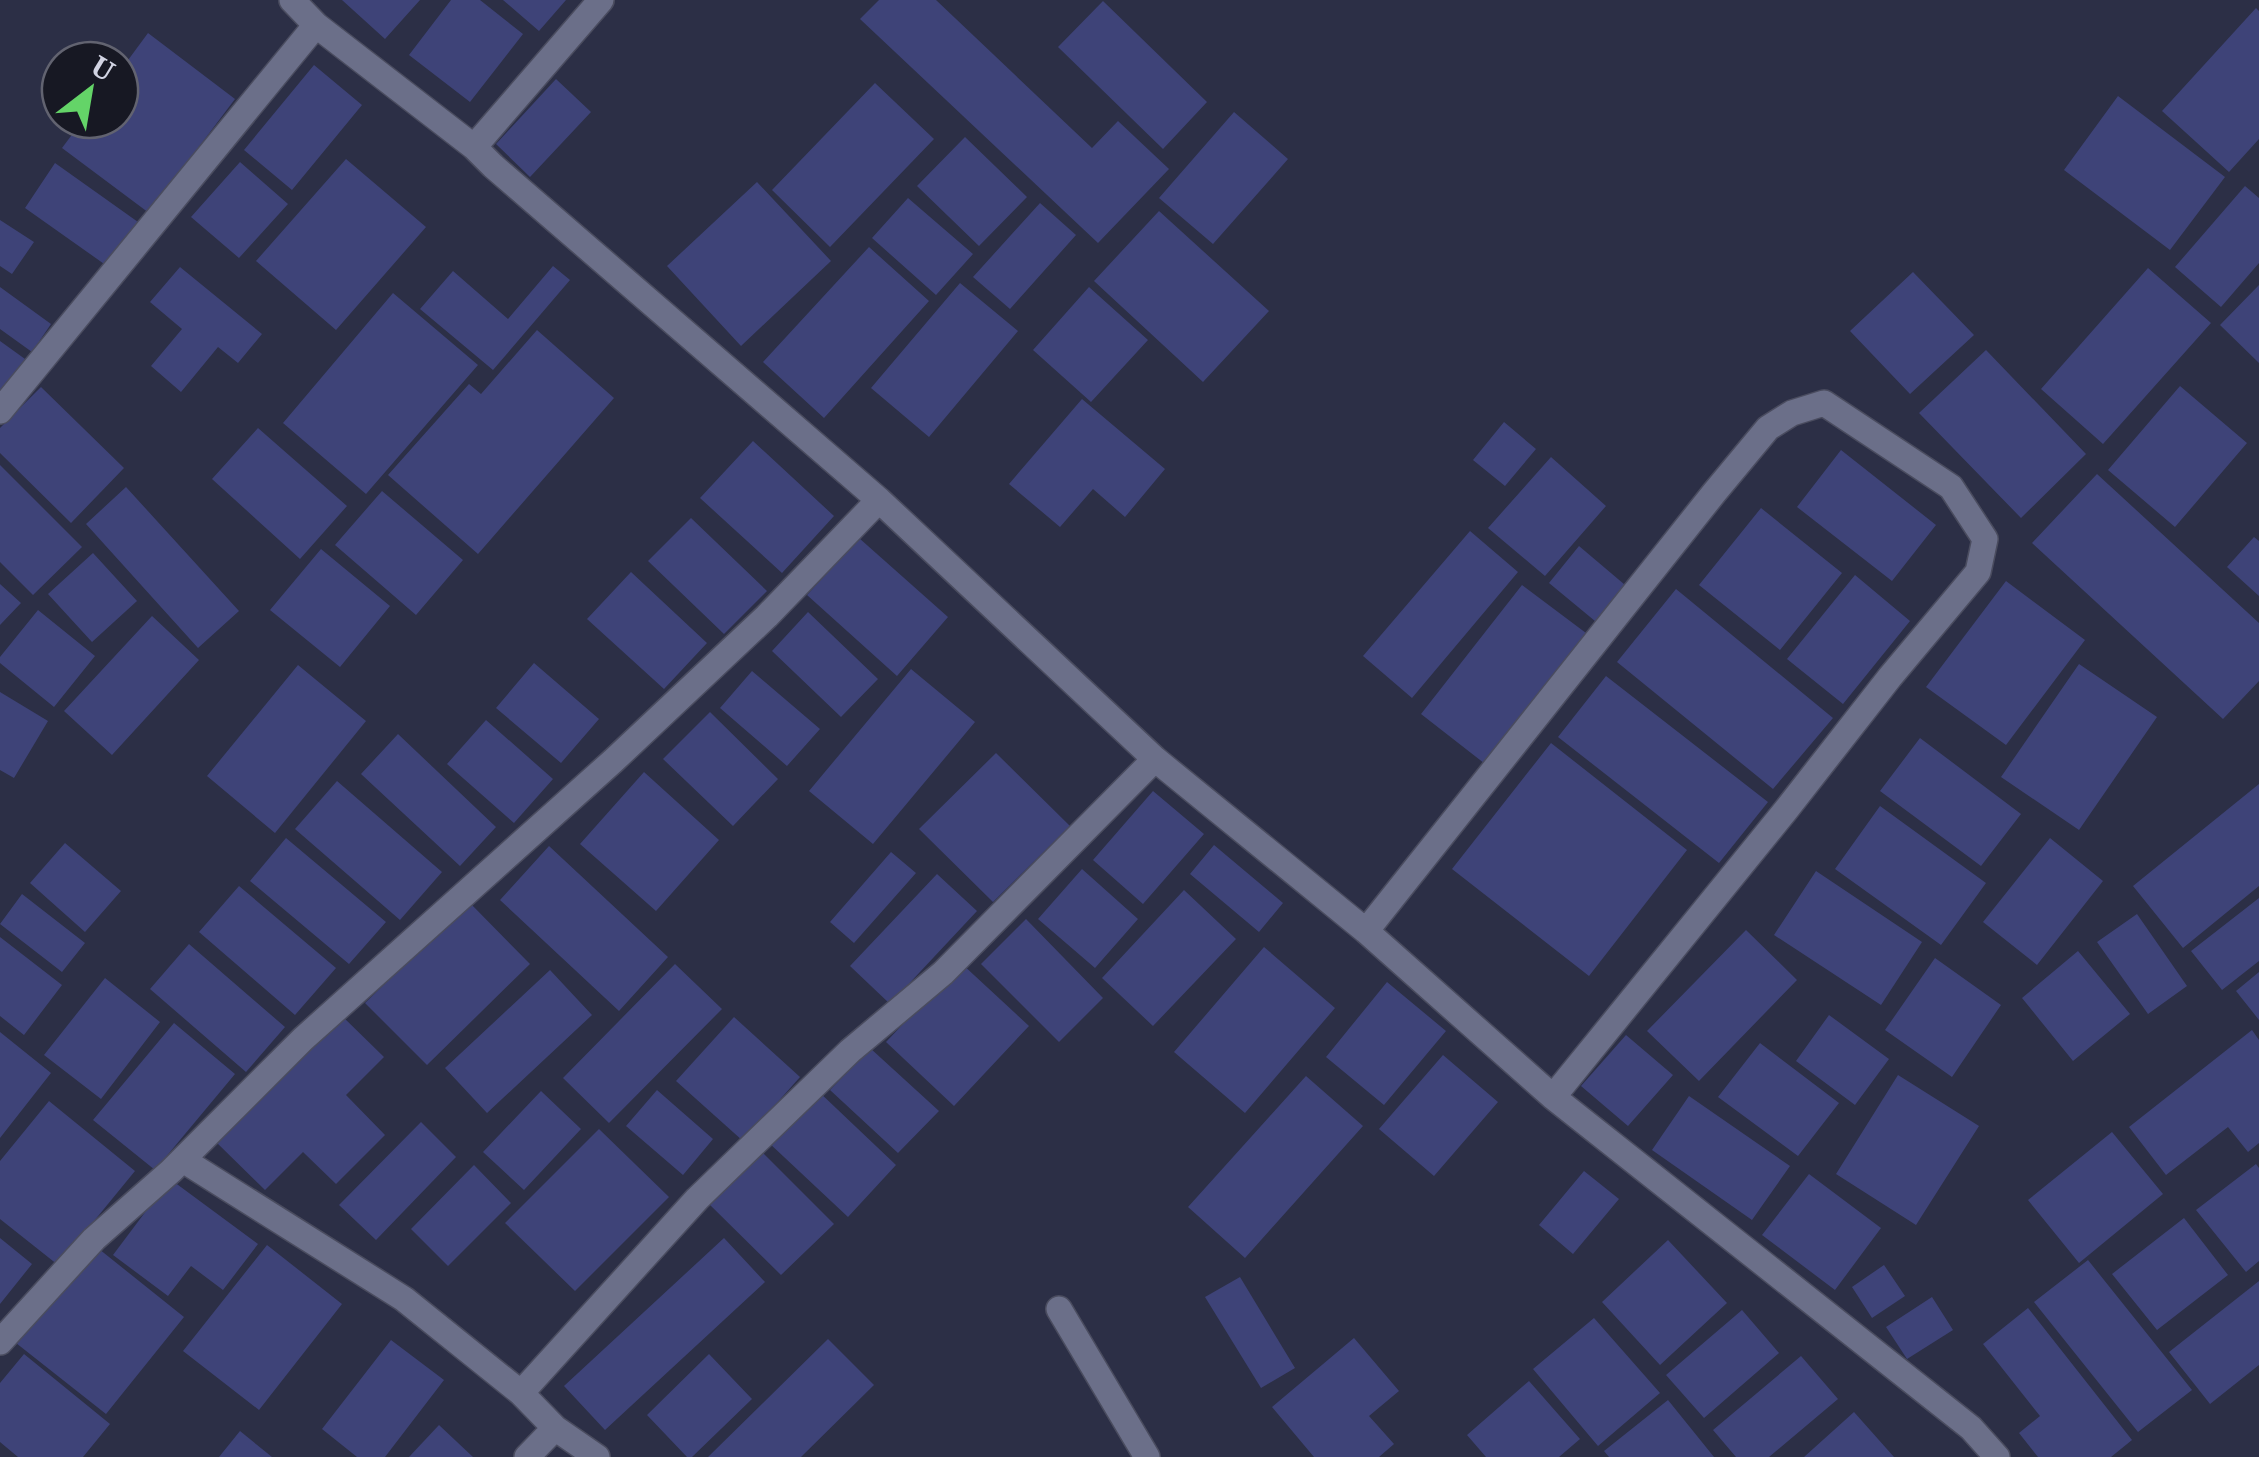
<svg xmlns="http://www.w3.org/2000/svg" width="2259" height="1457" viewBox="0 0 2259 1457" font-family="'Noto Serif',serif">
	<style>
		.building { fill: #3e4378 }
		.lines { fill: none; stroke-linecap: round; stroke-linejoin: round }
		.minor-casing { stroke: #4a4c5f; stroke-width: 28 }
		.minor { stroke: #6b6f89; stroke-width: 25 }
	</style>
	<rect width="100%" height="100%" fill="#2c2f46"/>
	<!-- building -->
	<path class="building" d="M342,0H420L385,39Z
		M451,0H480L523,34L470,102L409,55Z
		M503,0H566L539,31Z
		M879,0H936L1092,148L1118,121L1169,169L1098,243L860,19Z
		M1103,1L1207,102L1163,149L1058,47Z
		M2256,8L2259,11V139L2229,172L2162,111Z
		M148,33L235,99L149,213L62,148L83,120H120V71Z
		M314,65L362,105L292,190L244,150Z
		M556,79L591,112L530,177L496,144Z
		M875,83L934,139L830,247L772,190Z
		M2118,96L2225,177L2170,250L2064,170Z
		M1234,112L1288,159L1213,244L1159,198Z
		M965,137L1027,197L979,246L917,186Z
		M346,159L426,227L336,330L256,261Z
		M240,162L288,204L239,258L191,217Z
		M55,163L138,222L107,266L25,208Z
		M757,182L831,261L741,346L667,266Z
		M2245,186L2259,198V263L2221,307L2175,267Z
		M908,198L973,254L936,295L872,238Z
		M1040,203L1076,235L1010,309L973,277Z
		M1159,211L1269,311L1203,382L1094,281Z
		M0,220L34,242L12,274L0,266Z
		M869,247L929,301L824,418L763,362Z
		M553,266L570,280L493,370L420,309L453,271L508,319Z
		M180,267L262,334L238,363L218,347L181,392L151,366L182,329L150,302Z
		M2148,268L2211,323L2103,444L2041,389Z
		M1913,272L1974,335L1910,394L1850,331Z
		M960,283L1018,331L929,437L871,388Z
		M2259,285V363L2220,325Z
		M0,287L51,324L32,352L0,329Z
		M1089,287L1148,340L1091,402L1033,350Z
		M393,293L478,365L366,494L283,423Z
		M537,330L614,398L478,554L388,475L469,384L481,394Z
		M0,341L32,364L8,396L0,390Z
		M1986,350L2086,454L2021,518L1919,413Z
		M2180,386L2247,443L2175,527L2108,470Z
		M41,387L124,468L71,523L0,453V428Z
		M1082,399L1165,469L1125,517L1093,489L1060,527L1009,484Z
		M1504,422L1536,449L1505,486L1473,460Z
		M258,428L347,506L300,559L212,479Z
		M753,441L834,516L782,573L700,498Z
		M1841,450L1936,525L1892,581L1797,507Z
		M1551,457L1606,506L1545,576L1488,528Z
		M0,465L82,547L33,595L0,562Z
		M2097,474L2259,623V681L2223,719L2032,543Z
		M126,487L239,611L198,648L86,524Z
		M382,491L463,560L416,615L335,545Z
		M1761,508L1842,573L1780,650L1699,585Z
		M691,518L767,591L724,634L648,561Z
		M1470,531L1518,572L1412,698L1363,656Z
		M2254,537L2259,541V596L2227,567Z
		M859,538L948,617L897,676L807,595Z
		M1579,546L1631,590L1601,626L1549,583Z
		M321,549L390,606L340,667L270,610Z
		M93,553L137,601L92,642L48,594Z
		M631,572L707,643L664,689L587,619Z
		M1855,575L1910,621L1843,704L1787,659Z
		M2006,581L2085,640L2006,745L1926,687Z
		M0,584L21,603L0,625Z
		M1522,585L1590,636L1489,767L1421,714Z
		M1676,589L1833,718L1773,789L1617,662Z
		M38,610L95,656L54,707L0,663V657Z
		M808,612L878,679L841,717L772,651Z
		M152,616L199,660L112,755L64,711Z
		M534,663L599,719L561,763L496,708Z
		M2079,664L2157,717L2079,830L2001,777Z
		M298,665L366,721L275,833L207,776Z
		M911,669L975,722L873,844L809,791Z
		M752,671L820,729L787,766L720,708Z
		M1606,676L1768,802L1719,863L1558,737Z
		M0,692L48,721L14,778L0,770Z
		M710,712L778,779L733,826L663,759Z
		M486,720L553,779L514,823L447,764Z
		M398,734L496,827L460,866L361,774Z
		M1920,738L2021,814L1981,866L1880,791Z
		M1551,743L1687,850L1589,976L1452,869Z
		M996,753L1070,826L993,902L919,829Z
		M644,772L719,840L656,911L580,844Z
		M337,781L442,872L400,920L295,829Z
		M2259,784V886L2183,948L2133,886Z
		M1153,791L1204,834L1143,904L1093,860Z
		M1880,806L1986,883L1941,945L1835,869Z
		M286,838L386,922L349,964L250,881Z
		M2050,838L2103,881L2037,965L1983,922Z
		M65,843L121,891L85,932L30,883Z
		M1214,845L1283,903L1259,932L1190,874Z
		M549,846L668,957L619,1011L500,900Z
		M891,852L916,873L854,943L830,922Z
		M1082,869L1138,919L1095,968L1038,919Z
		M1816,871L1922,942L1881,1005L1774,935Z
		M937,874L977,911L890,1004L850,966Z
		M239,886L336,968L295,1015L199,932Z
		M1184,890L1236,939L1153,1026L1102,978Z
		M22,894L85,943L62,972L0,924Z
		M2259,898V961L2222,990L2191,951Z
		M469,902L530,964L427,1065L365,1003Z
		M2137,914L2187,986L2148,1014L2097,942Z
		M1026,919L1103,998L1059,1042L981,964Z
		M1746,930L1797,980L1699,1081L1647,1031Z
		M0,937L62,985L24,1035L0,1016Z
		M189,944L285,1027L246,1072L150,989Z
		M1264,947L1335,1008L1245,1113L1174,1052Z
		M2078,951L2130,1014L2073,1061L2022,998Z
		M1935,958L2001,1005L1952,1077L1885,1030Z
		M961,963L1029,1026L954,1106L886,1042Z
		M675,964L722,1009L609,1123L563,1078Z
		M550,970L592,1015L487,1113L445,1068Z
		M2259,972V1020L2236,991Z
		M105,978L160,1022L101,1099L44,1055Z
		M1387,982L1446,1031L1384,1105L1326,1057Z
		M341,1015L384,1057L346,1095L385,1135L336,1184L303,1152L265,1190L215,1141Z
		M1829,1015L1889,1059L1855,1105L1796,1061Z
		M734,1017L800,1077L743,1141L676,1081Z
		M174,1023L235,1074L155,1170L93,1120Z
		M2252,1030L2259,1040V1143L2248,1152L2228,1127L2166,1175L2129,1127Z
		M0,1032L51,1073L0,1138Z
		M1626,1035L1673,1075L1628,1126L1581,1086Z
		M1760,1043L1839,1103L1798,1156L1718,1097Z
		M870,1048L939,1111L898,1153L830,1090Z
		M1443,1055L1498,1102L1434,1176L1379,1129Z
		M1898,1075L1979,1126L1916,1225L1836,1174Z
		M1306,1076L1363,1126L1245,1258L1188,1207Z
		M657,1090L713,1139L683,1175L626,1126Z
		M817,1090L896,1165L848,1217L768,1142Z
		M541,1091L581,1129L524,1190L483,1152Z
		M1689,1096L1790,1166L1752,1220L1652,1150Z
		M49,1101L135,1171L58,1265L0,1219V1161Z
		M421,1122L456,1157L376,1240L339,1205Z
		M599,1129L669,1197L575,1291L505,1223Z
		M2112,1132L2163,1194L2079,1263L2028,1200Z
		M760,1150L834,1224L781,1275L708,1203Z
		M2256,1164L2259,1168V1261L2246,1272L2196,1210Z
		M474,1165L511,1203L448,1266L411,1229Z
		M1584,1171L1619,1199L1573,1254L1539,1225Z
		M1809,1174L1881,1228L1835,1290L1762,1235Z
		M170,1179L258,1244L223,1290L191,1266L168,1296L113,1255Z
		M2184,1218L2228,1275L2157,1330L2112,1274Z
		M0,1238L32,1264L0,1304Z
		M724,1238L765,1282L605,1430L564,1386Z
		M1668,1240L1727,1303L1660,1365L1602,1302Z
		M94,1245L184,1317L106,1414L16,1343Z
		M267,1245L342,1304L259,1410L183,1351Z
		M2088,1260L2192,1390L2138,1432L2034,1302Z
		M1884,1265L1905,1296L1872,1318L1852,1287Z
		M1240,1277L1295,1368L1261,1388L1205,1297Z
		M2259,1281V1365L2210,1404L2169,1352Z
		M1932,1297L1953,1330L1907,1359L1886,1327Z
		M2028,1308L2132,1440L2111,1457H2038L2019,1433L2040,1416L1983,1344Z
		M1742,1310L1779,1353L1704,1418L1666,1375Z
		M1594,1318L1660,1393L1598,1446L1533,1369Z
		M1354,1338L1399,1391L1369,1416L1394,1444L1379,1457H1314L1272,1407Z
		M828,1339L874,1385L801,1457H708Z
		M391,1340L444,1380L385,1457H357L322,1429Z
		M24,1354L110,1424L83,1457H18L0,1442V1383Z
		M709,1354L752,1399L692,1457H687L647,1415Z
		M1801,1356L1838,1399L1769,1457H1736L1713,1430Z
		M1529,1381L1580,1439L1559,1457H1486L1467,1435Z
		M1668,1400L1714,1457H1609L1604,1451Z
		M1854,1412L1894,1457H1804Z
		M439,1425L473,1457H409Z
		M240,1431L272,1457H219Z"/>
	<g class="lines">
		<!-- minor casing -->
		<g class="minor-casing">
			<path id="minor" d="M292,0L316,25L474,147L493,166L879,500L1155,759L1366,931L1553,1097L1971,1428L1997,1457
				M474,147L601,0
				M0,411L316,25
				M1366,931L1714,493L1768,428L1792,413L1824,403L1951,487L1985,539L1978,572L1890,677L1786,810L1553,1097
				M183,1160L404,1299L521,1393L555,1428L597,1457
				M1059,1309L1147,1457
				M0,1342L94,1239L171,1171L303,1039L613,761L767,616L879,500
				M521,1393L697,1199L850,1051L943,973L1155,759
				M527,1457L555,1428"/>
		</g>
		<!-- minor -->
		<use href="#minor" class="minor"/>
	</g>
	<!-- north arrow -->
	<g transform="translate(90 90) rotate(31)"><circle r="48" fill="#171823" stroke="#626370" stroke-width="2.5"/>
	<path d="M0-8L18 38L0 25L-18 38Z" fill="#64d468"/>
	<text y="-15" font-size="28" font-weight="bold" text-anchor="middle" fill="#d2d4e3">U</text>
	</g>
</svg>
